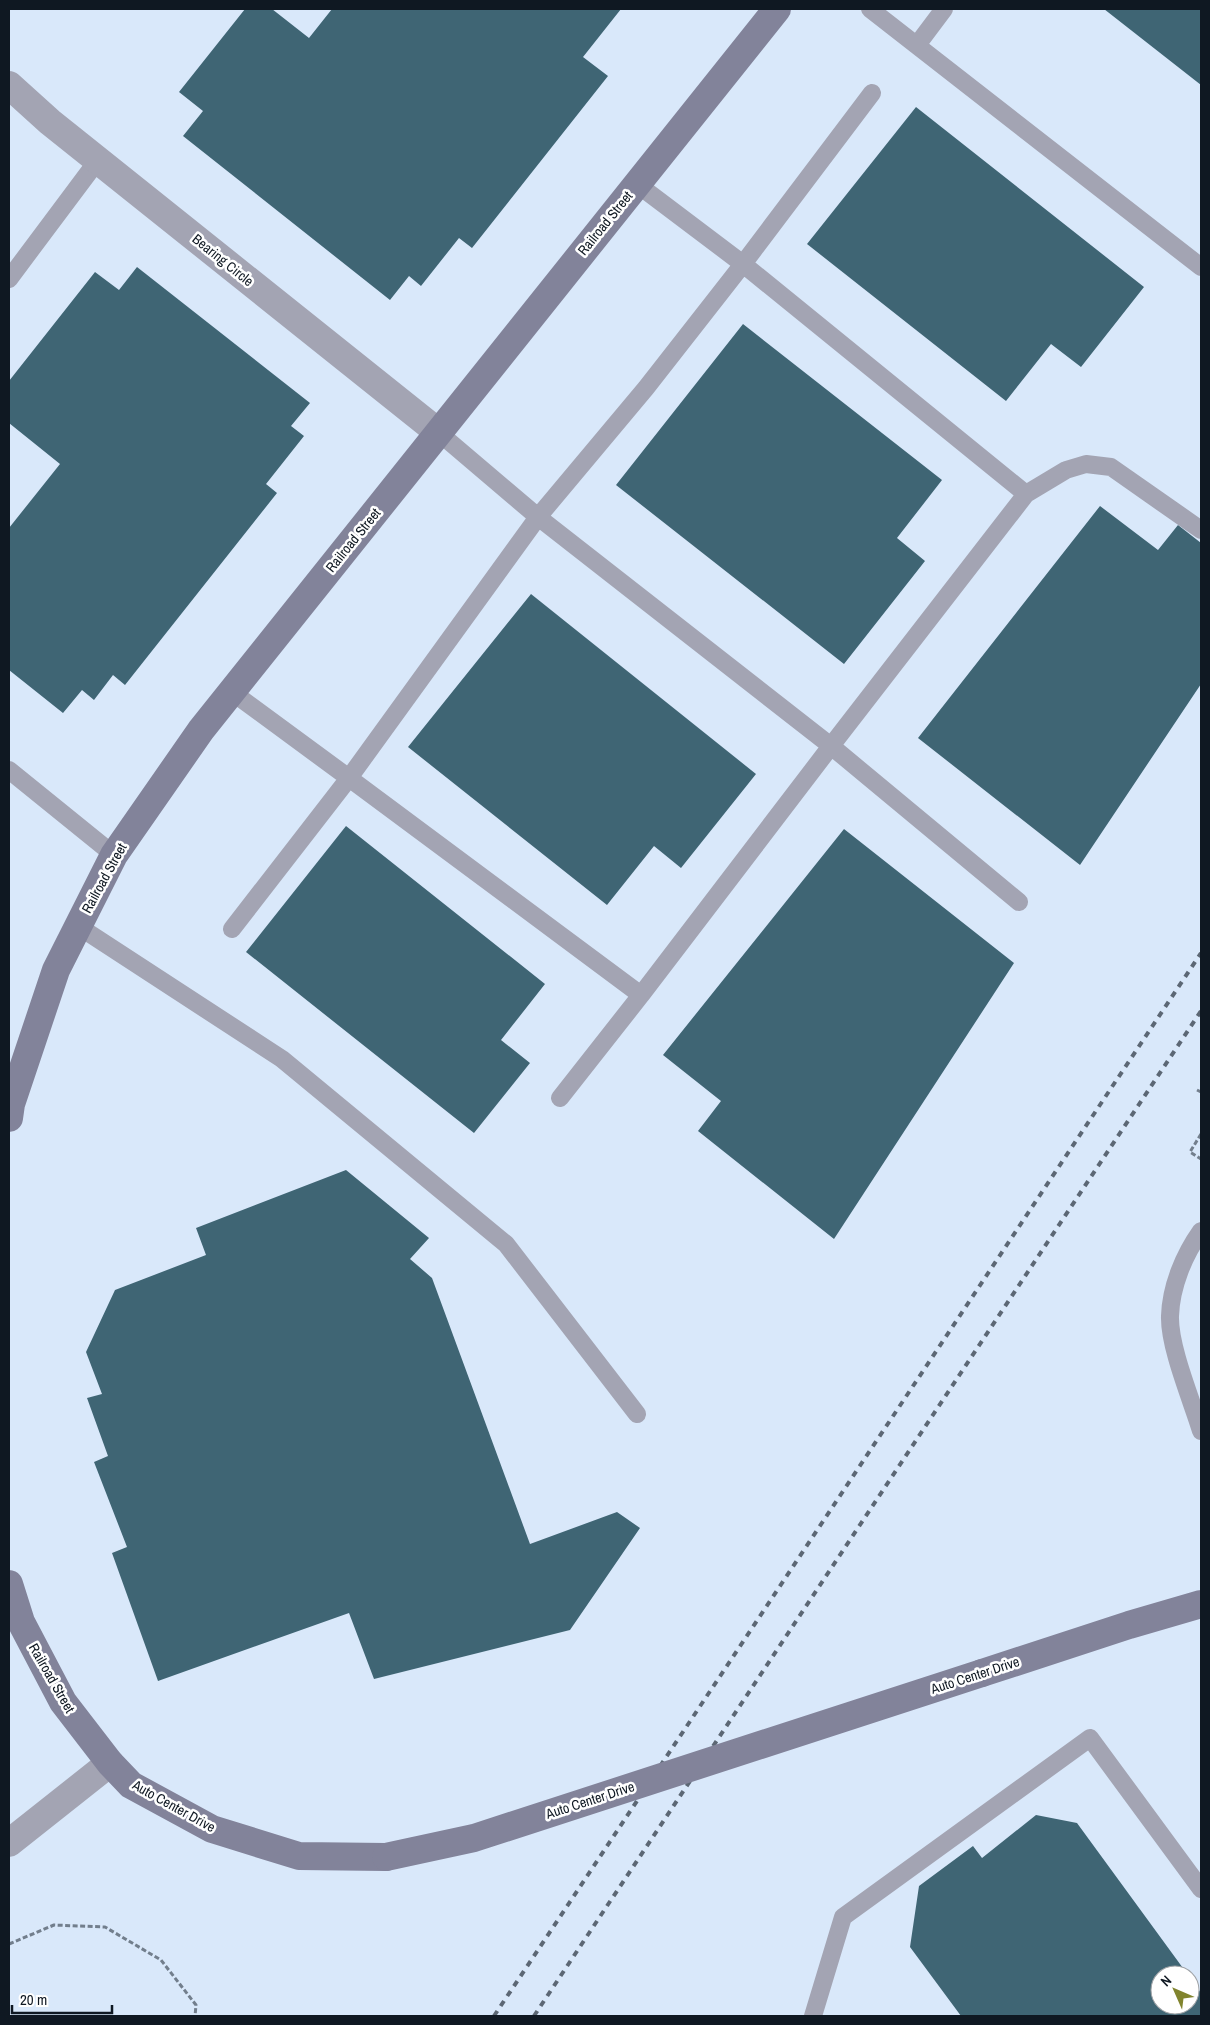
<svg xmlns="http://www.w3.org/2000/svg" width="1210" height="2025" viewBox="0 0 1210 2025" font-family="'Archivo Narrow',sans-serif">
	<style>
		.building { fill: #3f6574 }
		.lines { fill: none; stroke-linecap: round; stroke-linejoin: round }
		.path { stroke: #727e8c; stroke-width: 3; stroke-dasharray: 5 2.5; stroke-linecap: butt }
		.lane { stroke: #a3a4b3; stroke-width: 18 }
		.street { stroke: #a3a4b3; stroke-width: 28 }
		.secondary { stroke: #82839a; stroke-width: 28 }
		.rail { stroke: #5c6774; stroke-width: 4; stroke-dasharray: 6 6; stroke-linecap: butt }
		.secondary-bridge { stroke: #82839a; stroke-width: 28 }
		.labels { text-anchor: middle; stroke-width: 5; stroke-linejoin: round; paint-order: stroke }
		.street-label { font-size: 14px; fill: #0f1822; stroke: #fff }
	</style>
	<rect width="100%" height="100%" fill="#d9e8fa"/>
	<!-- building -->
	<path class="building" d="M245,9H272L309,38L332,9H621L583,57L608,76L472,248L459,238L421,286L409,276L390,300L183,136L203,111L179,92Z
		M1104,9H1201V85Z
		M916,107L1144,287L1081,367L1051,344L1006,401L807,244Z
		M137,267L310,403L291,426L304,436L266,484L277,493L125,685L113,675L94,700L82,690L63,713L9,670V528L60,464L9,423V381L95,272L119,290Z
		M743,324L942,480L897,538L925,561L844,664L616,485Z
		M1100,506L1158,550L1178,525L1201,543V684L1080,865L918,738Z
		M531,594L756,774L681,868L654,846L607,905L408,747Z
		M346,826L545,984L501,1040L530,1063L474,1133L246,952Z
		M844,829L1014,963L834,1239L698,1131L721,1101L663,1055Z
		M346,1170L429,1238L410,1259L432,1278L530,1544L617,1512L640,1528L570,1630L374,1679L349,1613L158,1681L112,1553L127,1547L94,1462L108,1456L87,1398L102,1394L86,1352L115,1290L206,1255L196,1228Z
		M1036,1815L1077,1823L1188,1975H1160V2005H1190V1977L1201,1993V2016H961L910,1947L919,1886L973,1846L982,1858Z"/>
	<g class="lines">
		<!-- path -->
		<path class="path" d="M1197,1090L1201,1092
			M1201,1134L1190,1152L1201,1159
			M9,1944L54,1925L105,1927L161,1960L196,2005L195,2016"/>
		<!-- lane -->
		<path class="lane" d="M870,9L1201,267
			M917,45L944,9
			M637,184L743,264L646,388L538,517L831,746L1026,494L743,264L872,93
			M9,279L98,160
			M1026,494L1066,470L1086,464L1111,467L1201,530
			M232,692L349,778L538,517L438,432
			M9,770L114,855
			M78,926L282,1059L506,1244L637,1414
			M232,929L349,778L641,995L831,746L1019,902
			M560,1098L641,995
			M1201,1231C1184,1255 1171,1286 1170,1316C1169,1347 1192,1401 1201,1431
			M813,2016L843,1917L1090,1738L1201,1889"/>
		<!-- street -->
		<path class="street" d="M9,85L50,122L438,432
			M9,1843L110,1763"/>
		<!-- secondary -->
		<path class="secondary" d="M9,1118L11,1104L56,970L114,855L201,730L777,9
			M9,1584L21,1622L63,1702L110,1763L131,1785L212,1829L299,1856L386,1857
			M982,1673L1129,1625L1201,1604"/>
		<!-- rail -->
		<path class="rail" d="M494,2016L1201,953
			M534,2016L1201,1011"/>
		<!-- secondary-bridge -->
		<path class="secondary-bridge" d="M386,1857L474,1838L982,1673"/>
	</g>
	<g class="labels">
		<!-- street labels -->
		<g class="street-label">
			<text transform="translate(605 223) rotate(-51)" y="5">Railroad Street</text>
			<text transform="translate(223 260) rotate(39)" y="5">Bearing Circle</text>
			<text transform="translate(353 540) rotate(-51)" y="5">Railroad Street</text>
			<text transform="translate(104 878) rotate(-61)" y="5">Railroad Street</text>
			<text transform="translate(975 1675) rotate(-18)" y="5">Auto Center Drive</text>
			<text transform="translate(52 1678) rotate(60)" y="5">Railroad Street</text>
			<text transform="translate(590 1800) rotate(-18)" y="5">Auto Center Drive</text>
			<text transform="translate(174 1806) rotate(29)" y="5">Auto Center Drive</text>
		</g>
	</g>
	<!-- border -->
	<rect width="1210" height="2025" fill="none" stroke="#0f1822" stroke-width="20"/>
	<!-- north arrow -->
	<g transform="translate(1175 1990) rotate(315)"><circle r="24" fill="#ffffff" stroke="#9fa3a7"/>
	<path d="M0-4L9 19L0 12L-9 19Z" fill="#81842e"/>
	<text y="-8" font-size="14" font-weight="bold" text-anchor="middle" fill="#0f1822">N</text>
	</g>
	<!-- scale -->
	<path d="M12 2005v8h100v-8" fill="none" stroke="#0f1822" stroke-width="2.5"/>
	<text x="20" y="2005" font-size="15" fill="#0f1822" stroke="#ffffff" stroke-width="4" paint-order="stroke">20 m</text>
</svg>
